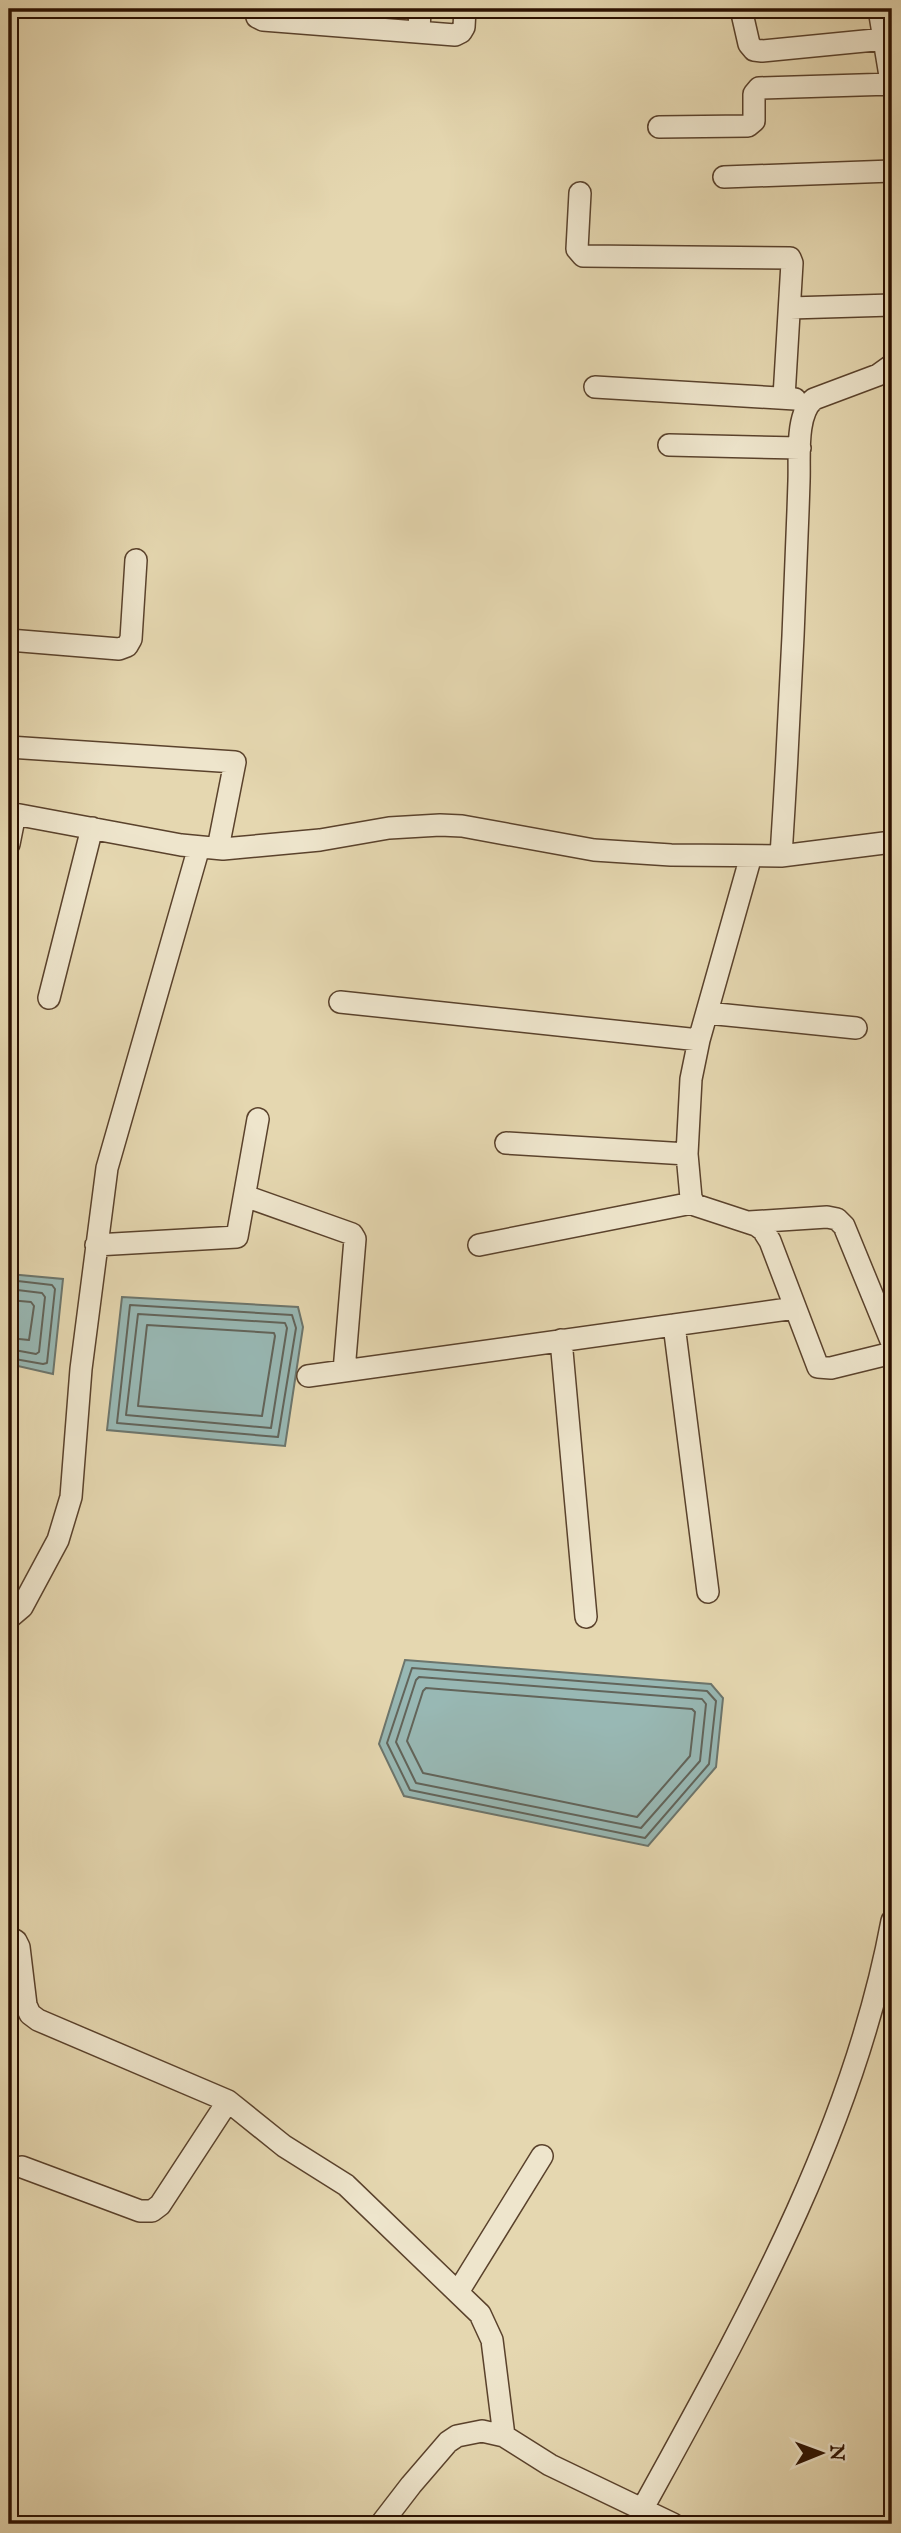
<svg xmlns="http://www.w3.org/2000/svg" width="901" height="2533" viewBox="0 0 901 2533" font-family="'IM FELL English',serif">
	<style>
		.water { fill: #98b8b4; stroke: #6c756c; stroke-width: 2 }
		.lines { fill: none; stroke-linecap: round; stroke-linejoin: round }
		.shore { stroke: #62645a; stroke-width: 2 }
		.street-casing { stroke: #5a422c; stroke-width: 24 }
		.street { stroke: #eee5cc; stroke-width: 21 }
	</style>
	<rect width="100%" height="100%" fill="#e5d7b0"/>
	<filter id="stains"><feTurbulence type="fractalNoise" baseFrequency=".00286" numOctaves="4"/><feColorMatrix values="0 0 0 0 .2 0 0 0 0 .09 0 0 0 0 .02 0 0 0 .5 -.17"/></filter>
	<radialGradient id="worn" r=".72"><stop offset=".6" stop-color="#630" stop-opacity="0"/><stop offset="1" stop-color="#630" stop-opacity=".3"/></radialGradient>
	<!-- water -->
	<path class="water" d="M9,1274L63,1279L53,1374L9,1364Z
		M122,1297L298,1307L303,1327L285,1446L107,1430Z
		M405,1660L711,1684L723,1698L716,1767L648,1846L404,1796L379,1744Z"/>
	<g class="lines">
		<!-- shore -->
		<path class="shore" d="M9,1280L52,1285L55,1289L47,1363L43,1364L9,1358
			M9,1289L42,1293L45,1297L39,1352L36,1354L9,1349
			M9,1300L31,1302L34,1306L29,1340L9,1338
			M130,1305L292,1315L296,1328L278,1437L117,1423Z
			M138,1314L285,1323L287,1328L271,1428L126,1415Z
			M147,1325L274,1333L275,1336L262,1416L138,1406Z
			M412,1668L707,1691L716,1701L709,1764L645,1838L410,1790L387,1743Z
			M419,1677L702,1699L706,1704L700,1761L641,1828L416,1783L396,1742L416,1680Z
			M426,1688L692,1709L695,1712L690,1756L637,1817L423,1773L407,1741L423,1691Z"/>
		<!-- street casing -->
		<g class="street-casing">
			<path id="street" d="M255,9L257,17L263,20L455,35L461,32L464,27L465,9
				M741,9L749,44L754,50L762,51L885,39
				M879,9L892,88
				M419,32L420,9
				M659,127L748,126L754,121V94L759,88L892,84
				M724,177L892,171
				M580,193L577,249L583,256L790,258L792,263L784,397
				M790,308L892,305
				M595,387L795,399
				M669,445L800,448
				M9,640L119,649L127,646L131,639L136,560
				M9,747L235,762L218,848
				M9,813L181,845L223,849L320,840L389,828L440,825L462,826L594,850L671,855L781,856L892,842
				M9,844L15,814
				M751,856L699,1040L691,1079L687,1154L691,1198L695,1205L756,1225L763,1230L770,1241L818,1367L831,1368L892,1353
				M781,856C789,731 795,606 799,481C800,458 795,414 814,399L878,375L892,365
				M49,998L92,828
				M340,1002L699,1040
				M707,1013L856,1028
				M506,1143L687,1154
				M245,1196L352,1234L355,1239L344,1371
				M749,1222L827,1217L837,1219L844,1226L892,1343
				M96,1245L237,1237L258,1119
				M479,1245L692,1203
				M674,1325L708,1592
				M561,1340L586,1617
				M308,1376L795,1308
				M9,1618L22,1607L58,1540L71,1497L81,1369L107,1168L199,847
				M9,1937L16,1941L19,1947L26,2005L30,2014L38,2020L228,2101L284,2146L346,2185L480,2314L492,2340L504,2436
				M22,2167L140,2211H152L160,2205L228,2101
				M458,2292L542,2156
				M643,2508C745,2322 853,2132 892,1921
				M381,2524L411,2485L448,2442L457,2436L482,2431L504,2436L550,2465L673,2524"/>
		</g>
		<!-- street -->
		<use href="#street" class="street"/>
	</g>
	<!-- margin -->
	<rect width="901" height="2533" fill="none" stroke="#e5d7b0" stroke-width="35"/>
	<rect x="10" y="10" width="880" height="2512" fill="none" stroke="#2b1000" stroke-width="3.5"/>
	<rect x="18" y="18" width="866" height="2498" fill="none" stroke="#2b1000" stroke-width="2"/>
	<!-- north arrow -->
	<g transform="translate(821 2453) rotate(89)" stroke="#eee5cc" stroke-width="5" paint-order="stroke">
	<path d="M0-5L12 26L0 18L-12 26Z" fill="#2b1000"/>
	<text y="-10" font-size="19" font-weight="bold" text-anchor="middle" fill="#2b1000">N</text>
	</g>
	<rect width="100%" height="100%" filter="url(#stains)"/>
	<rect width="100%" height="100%" fill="url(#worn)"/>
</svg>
